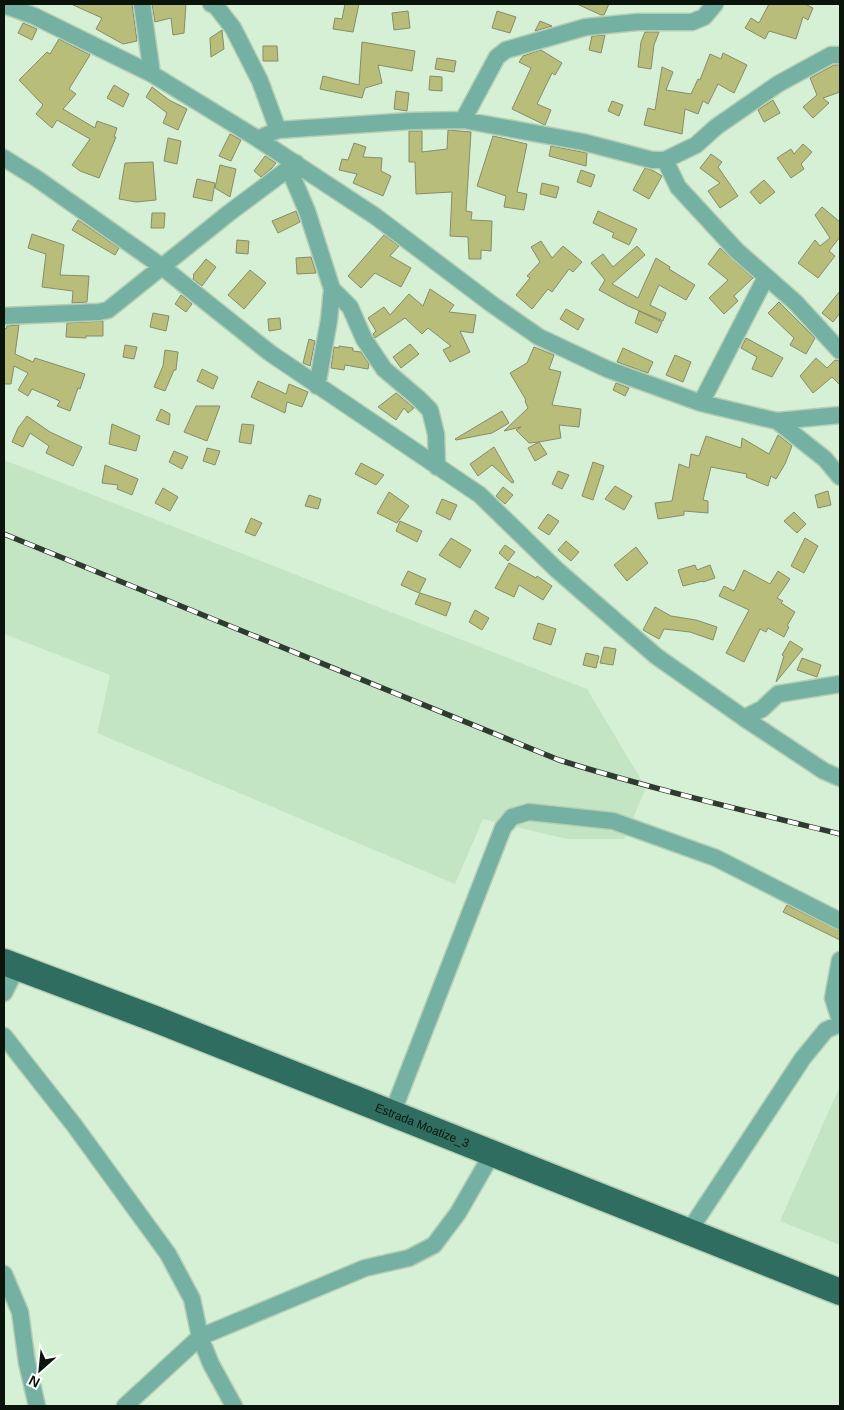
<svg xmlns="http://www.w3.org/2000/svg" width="844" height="1410" viewBox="0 0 844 1410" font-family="Helvetica,sans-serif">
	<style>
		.built { fill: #c4e5c3 }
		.building { fill: #b8be7a; stroke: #888b6a }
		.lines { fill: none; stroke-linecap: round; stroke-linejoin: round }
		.minor-casing { stroke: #b5cdb4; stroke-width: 19 }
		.trunk-casing { stroke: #b5cdb4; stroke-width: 29 }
		.minor { stroke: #74b1a2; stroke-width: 16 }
		.trunk { stroke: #2e6d5f; stroke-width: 26 }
		.rail-casing { stroke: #2e3b2e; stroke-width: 5.5 }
		.rail { stroke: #fff; stroke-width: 4; stroke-dasharray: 11; stroke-linecap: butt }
		.labels { text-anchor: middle; stroke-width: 4; stroke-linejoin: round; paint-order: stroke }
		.street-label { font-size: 12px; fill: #0a140a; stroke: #fff }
	</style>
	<rect width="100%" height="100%" fill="#d5f0d4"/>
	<!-- built -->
	<path class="built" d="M4,460L587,689L646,788L624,839H567L483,819L455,884L97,733L110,675L4,634Z
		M840,1086V1245L780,1221Z"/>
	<!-- building -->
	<path class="building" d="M71,4H132L137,41L123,44L96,29L102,18Z
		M152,4H186L184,33L173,35L171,18L155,22Z
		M345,4H359L353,32L333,29L335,18L342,19Z
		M577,4H609L604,15H601Z
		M769,4H805L813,8L808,20L803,17L796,39L769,31L765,39L745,28L751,18L759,23Z
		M408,11L410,28L394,30L392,13Z
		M497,11L516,17L510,33L492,28Z
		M540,21L552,26L535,31Z
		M23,23L37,29L32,40L18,33Z
		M222,30L224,49L211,57L210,38Z
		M645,32H659L654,45L651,69L638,67L641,42Z
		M605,35L601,53L589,50L592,36Z
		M59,39L90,55L69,89L76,94L63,109L95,128L97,121L117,128L114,137H116L99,178L80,171L72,165L90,139L57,120L52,128L36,114L43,105L19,80L47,52L50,54Z
		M362,42L415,51L412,71L378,65L382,83L365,88L362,98L320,89L323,76L359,85Z
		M263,46H277L278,61H263Z
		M541,50L562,63L555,75L552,73L537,104L551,110L545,125L512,109L531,68L519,62L523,56Z
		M723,53L747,65L734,93L718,84L708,104L703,101L698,114L685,109L682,134L644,125L648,108L655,110L662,67L673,72L666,90L691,94L698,79L700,80L710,54L721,59Z
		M437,58L456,61L454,72L435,69Z
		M834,65H840V92L823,98L829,103L813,118L803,107L817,95L810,78Z
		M430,76L442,77V91L429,90Z
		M114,85L129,94L123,107L107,98Z
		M152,87L169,100L187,109L178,130L163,123L167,113L146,97Z
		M396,91L409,93L407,111L394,109Z
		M773,100L780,113L764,122L758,110Z
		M612,101L623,105L619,116L608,111Z
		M448,130L471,132L466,211L472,212L471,220L492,221L491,251L481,250V259H469L468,237L450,236L452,192L416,194L415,162H409V131H422V152L447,149Z
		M230,134L241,140L231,161L219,156Z
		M493,136L527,144L517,192L527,194L524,210L504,207L506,196L477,186Z
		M168,138L181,141L177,164L164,161Z
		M354,143L366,147L363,157L382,158L381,171L391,176L383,196L353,183L357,174L339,170L342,159L348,160Z
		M803,144L812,152L801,164L804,169L791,178L777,158L791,149L794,154Z
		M551,146L587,153L586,166L549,156Z
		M711,154L722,162L718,167L738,196L720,208L708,191L720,183L700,168Z
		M265,156L276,163L271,169L261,177L254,171Z
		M153,162L156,200L136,202L119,199L125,163Z
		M220,165L236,169L230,197L215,188Z
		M645,168L652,170L662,176L649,199L633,190Z
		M581,170L595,175L591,187L577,182Z
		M197,179L215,183L212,201L193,197Z
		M764,180L775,192L760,204L750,192Z
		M542,183L559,187L556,198L540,194Z
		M822,207L840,222V237L829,251L835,256L818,278L798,263L815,240L820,246L830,238L815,215Z
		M296,211L300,222L278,233L272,221Z
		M598,211L637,229L629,245L612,237L614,233L593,223Z
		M152,213H165L164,228H151Z
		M78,220L119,248L115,255L72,230Z
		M32,234L64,245L60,275L89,276L87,302L72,303L73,291L42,287L46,254L28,248Z
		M384,235L399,246L390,256L411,268L401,287L375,273L361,288L348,276Z
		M237,240L249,241L248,254L236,253Z
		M541,241L552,258L563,246L582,262L573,272L569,269L552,292L548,289L532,309L516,295L530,278L527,276L540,262L531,247Z
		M637,246L645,255L612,284L638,298L656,258L670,267L669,269L695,285L686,300L659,285L650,305L666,313L663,321L628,306L599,290L605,280L591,263L603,254L613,267Z
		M720,248L753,278L734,296L738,301L724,314L709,298L728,280L708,264Z
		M311,257L316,273L297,274L296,258Z
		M206,259L216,267L202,286L193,279L194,276L193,275Z
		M250,270L266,283L244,309L228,295Z
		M430,289L454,305L449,312L476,315L473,333L460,331L470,352L450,362L443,350L451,346L428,328L422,334L405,318L375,338L373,334L376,331L368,318L384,307L390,315L409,294L423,306Z
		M840,291V313L833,322L822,313Z
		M181,295L192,304L186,312L175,304Z
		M779,302L815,338L806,354L790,345L794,338L768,313Z
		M566,309L584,319L578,330L560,319Z
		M639,311L662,322L657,333L635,323Z
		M153,313L169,316L166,331L150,327Z
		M280,318L281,329L269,331L268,319Z
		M103,321V336H86V338L66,337L67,323Z
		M19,325L15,354L33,362L35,358L85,374L80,389L78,388L70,411L57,406L60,401L32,389L28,396L18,390L28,373L14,366L11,384H4V328L6,329L7,326Z
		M746,338L783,358L772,377L752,369L757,357L741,348Z
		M309,339L315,341L310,366L303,363Z
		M410,344L419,354L401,368L393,357Z
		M125,345L137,347L134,359L123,357Z
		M339,346L353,348V351L361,352L369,364L368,369L345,365L344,370L331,368L334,347L339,348Z
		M534,347L554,355L549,369L561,372L552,405L581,409L579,427L559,425L561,438L539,442L547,454L535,461L528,448L539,442L529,443L516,430L521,427L504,431L528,408L525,401L526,400L510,373L527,363Z
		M623,348L653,362L648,373L617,362Z
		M165,350L178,352L176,370H174L165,391L154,387L163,366Z
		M675,355L691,362L683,382L666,375Z
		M816,358L827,368L835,360L840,361V385L832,377L813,393L800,376Z
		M202,369L218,377L213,389L197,381Z
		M258,381L286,394L289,384L308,392L302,407L287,402L285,413L251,397Z
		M616,383L629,388L625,396L613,390Z
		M396,393L414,408L408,413L404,408L396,420L378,407Z
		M196,406H220L207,441L184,432Z
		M161,409L170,414L169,425L156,420Z
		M502,411L509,423L492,433L456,440L455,439Z
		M27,416L50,432L82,447L73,466L46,453L49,446L30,433L23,447L12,442L18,428Z
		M112,424L140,436L136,451L109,444Z
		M242,424L254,425L251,444L239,442Z
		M778,435L792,446L785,464L776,479L771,476L768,486L746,477L747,474L711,467L703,500L708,501V513L684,511V515L658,519L655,503L672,501L679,464L689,468L691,454L699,456L706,436L741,448L742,438L769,454Z
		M494,447L514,482L512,483L492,465L478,476L470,464Z
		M207,448L220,451L215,465L203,461Z
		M174,451L188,457L182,469L169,462Z
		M593,462L604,466L593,500L582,496Z
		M361,463L384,475L376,485L355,474Z
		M105,465L138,479L132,495L117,489L118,485L102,483Z
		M558,471L569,475L562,489L552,484Z
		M615,486L632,496L624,510L605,499Z
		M503,487L513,495L505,504L496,496Z
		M163,488L178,497L170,511L155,503Z
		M828,491L831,505L818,508L815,495Z
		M389,492L409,506L397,523L377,513Z
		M309,495L321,499L318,509L305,506Z
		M442,499L457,505L450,520L436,513Z
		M794,512L806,524L797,533L784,521Z
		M548,514L559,521L549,535L538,528Z
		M251,518L262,523L255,536L245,532Z
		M400,521L422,531L417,542L396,531Z
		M451,538L471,550L460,568L439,555Z
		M805,538L818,546L804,573L791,566Z
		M566,541L579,552L571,561L558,550Z
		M505,545L515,552L508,561L499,553Z
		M636,547L648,563L627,581L614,565Z
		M509,563L536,578L537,576L552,586L543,600L519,585L514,597L495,588Z
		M695,565L697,570L710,565L715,578L703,582V581L683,586L678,570Z
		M744,570L770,584L778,571L790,579L777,598L783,601L781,603L795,612L787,626L789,627L784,637L768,628L766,632L760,629L744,662L726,653L749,610L719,596L724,586L734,591Z
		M408,571L426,579L419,593L401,585Z
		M420,593L451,603L446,616L415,604Z
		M655,607L671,616L696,620L717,627L713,640L690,632L664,629L659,639L643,630Z
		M475,610L489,618L482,630L469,622Z
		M538,623L556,629L551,645L533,639Z
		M790,641L803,649L776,682L784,656L782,655Z
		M604,647L616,649L613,665L600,663Z
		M586,653L599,656L596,668L583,665Z
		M802,658L821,665L817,677L797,670Z
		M787,905L840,931V940L783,912Z"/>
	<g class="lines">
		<!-- minor casing -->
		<g class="minor-casing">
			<path id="minor" d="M142,4L152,74
				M211,4L215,5L233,28L260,81L278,130
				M4,5L34,16L152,74L258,139L375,216L493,305L539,337L607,369L701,403L777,421L840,415
				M463,120L497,57L506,50L586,27L638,22H692L704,17L715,4
				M258,139L278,130L411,121L463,120L583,142L652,160H665L696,145L716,127L778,84L831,55H840
				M4,158L36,178L161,266L270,353L480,495L557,570L656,656L744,718L824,771L840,778
				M665,160L678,187L737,251L795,302L840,351
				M289,169L307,211L332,289L329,320L317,386
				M332,289L350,307L364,339L384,369L418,398L430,410L436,434L437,467
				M4,316L99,312L108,310L229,213L296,163
				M701,403L766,277
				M777,421L825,459L840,477
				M744,718L762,709L778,694L840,684
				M840,960L833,998L840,1020
				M4,993L17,967
				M4,1036L74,1125L168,1254L192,1299L200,1337L211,1364L234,1406
				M392,1114L503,828L512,817L529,812L613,821L716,858L840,921
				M689,1231L803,1058L826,1030L840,1024
				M4,1274L20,1312L27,1363L37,1406
				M125,1406L200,1337L365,1268L409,1258L434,1245L458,1213L492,1154"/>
		</g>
		<!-- trunk casing -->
		<g class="trunk-casing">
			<g id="trunk">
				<path id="s1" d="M4,962L155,1019L840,1292"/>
			</g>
		</g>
		<!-- minor -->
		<use href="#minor" class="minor"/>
		<!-- trunk -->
		<use href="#trunk" class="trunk"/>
		<!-- rail casing -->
		<g class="rail-casing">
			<path id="rail" d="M4,534L559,760C652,789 746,811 840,834"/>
		</g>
		<!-- rail -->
		<use href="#rail" class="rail"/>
	</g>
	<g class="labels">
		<!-- street labels -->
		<g class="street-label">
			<text dy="4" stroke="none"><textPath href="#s1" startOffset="449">Estrada Moatize_3</textPath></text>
		</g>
	</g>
	<!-- border -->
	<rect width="844" height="1410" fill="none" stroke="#0a140a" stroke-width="10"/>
	<!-- north arrow -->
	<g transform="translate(40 1370) rotate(207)" stroke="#ffffff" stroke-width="4" paint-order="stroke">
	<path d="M0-4L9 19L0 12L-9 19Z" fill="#0a140a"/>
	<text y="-8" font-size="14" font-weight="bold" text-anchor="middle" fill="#0a140a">N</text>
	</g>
</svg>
